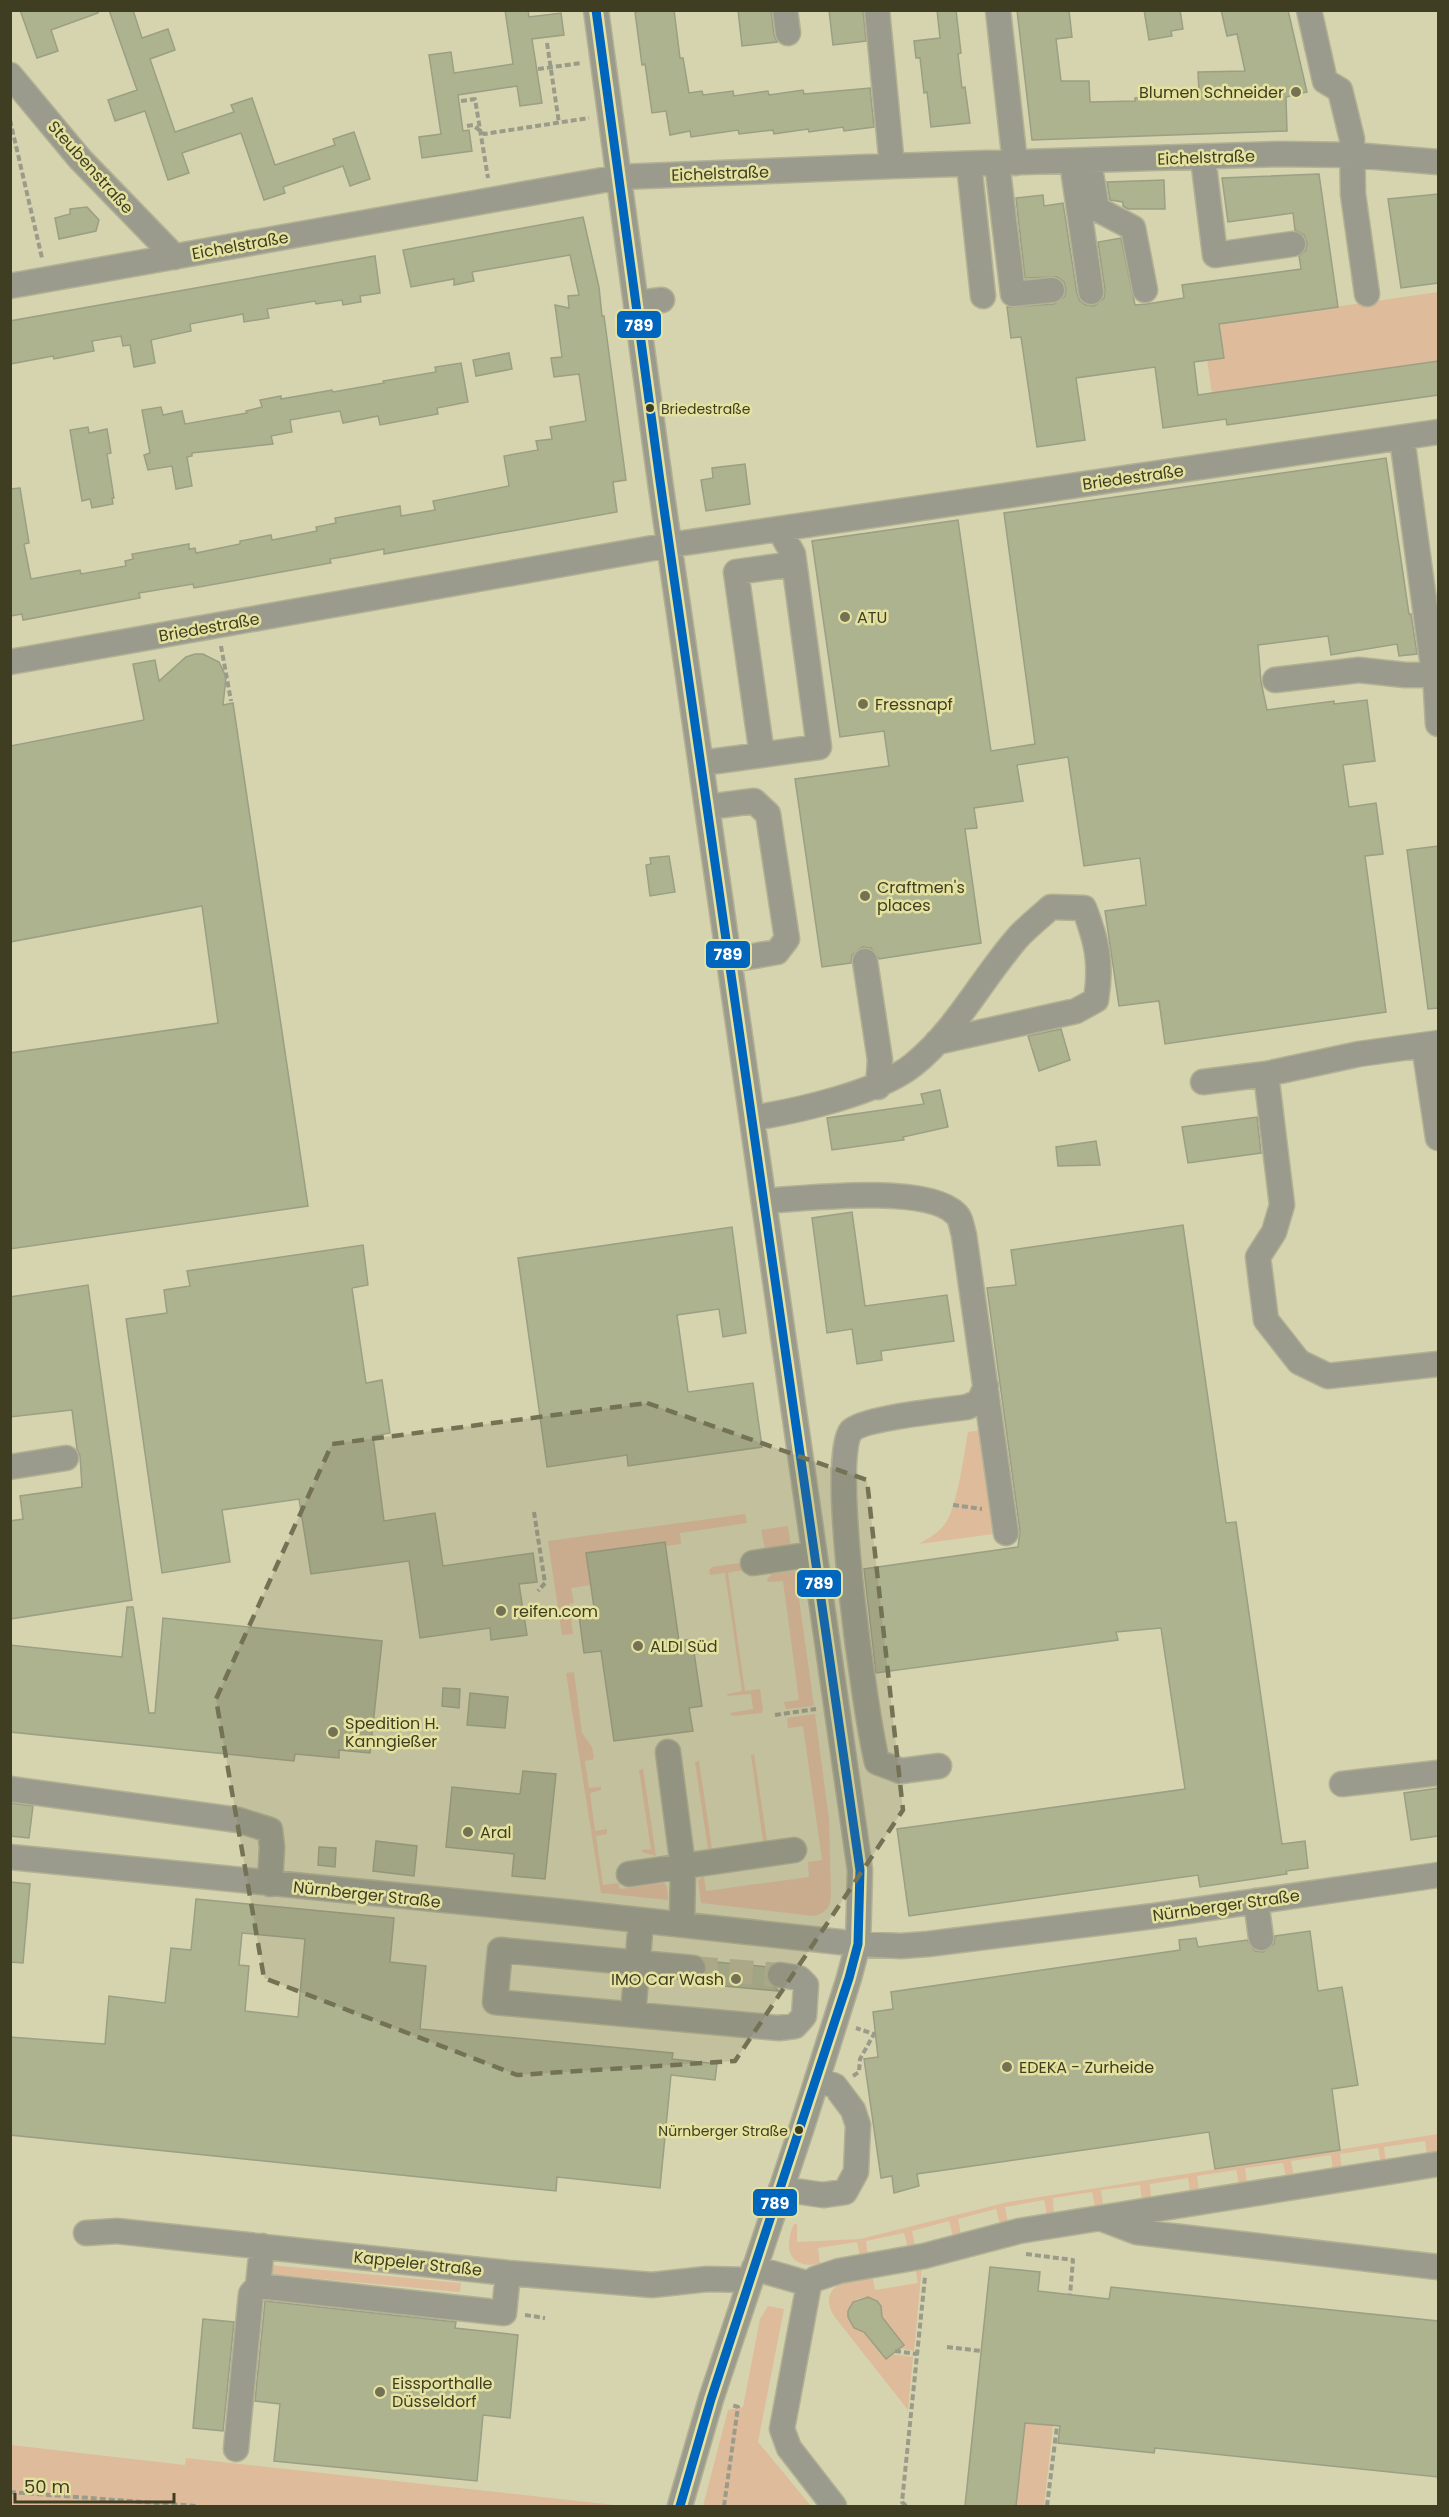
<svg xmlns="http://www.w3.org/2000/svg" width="1449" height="2517" viewBox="0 0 1449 2517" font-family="Poppins,sans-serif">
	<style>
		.green { fill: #debb9b }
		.building { fill: #adb28f; stroke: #9b9f83; stroke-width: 1.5; fill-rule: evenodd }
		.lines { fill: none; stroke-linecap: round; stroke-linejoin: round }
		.minor-tunnel { stroke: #b8b693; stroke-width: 24; stroke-dasharray: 24 12; stroke-linecap: butt }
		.minor-casing { stroke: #b2b193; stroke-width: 27 }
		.path { stroke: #9b9b8a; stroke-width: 4; stroke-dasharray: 6 3; stroke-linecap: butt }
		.minor { stroke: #9b9b8d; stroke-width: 24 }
		.bus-1-casing { stroke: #e5e2a0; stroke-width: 14 }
		.bus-1 { stroke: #0065bd; stroke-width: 9 }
		.marked { fill: #747254; fill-opacity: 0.2; stroke: #747254; stroke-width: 4.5; stroke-dasharray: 12 8; stroke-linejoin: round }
		.poi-dot { fill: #747254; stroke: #e5e2a0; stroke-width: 2 }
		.bus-dot { fill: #3f3e23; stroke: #e5e2a0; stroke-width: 2 }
		.labels { text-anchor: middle; stroke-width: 5; stroke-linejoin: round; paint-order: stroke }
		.bus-label { font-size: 14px; fill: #3f3e23; stroke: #e5e2a0; text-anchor: start }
		.poi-label { font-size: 16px; fill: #3f3e23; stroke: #e5e2a0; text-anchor: start }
		.street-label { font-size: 16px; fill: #3f3e23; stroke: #e5e2a0 }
		.line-badge { stroke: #e5e2a0; stroke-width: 2 }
		.badge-label { font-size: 16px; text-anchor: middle; font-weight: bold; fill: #fff }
	</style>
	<rect width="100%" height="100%" fill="#d6d4af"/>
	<!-- green -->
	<path class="green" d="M1438,292V361L1212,393L1202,326Z
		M981,1430L994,1534L919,1544C929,1538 938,1533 945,1524C957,1509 964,1453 968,1432Z
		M745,1514L747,1523L680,1533L681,1544L666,1546L665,1542L587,1553L591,1585L571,1588L574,1603L569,1604L573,1634L562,1635L548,1541Z
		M788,1526L791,1547L765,1549L761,1530Z
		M740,1563L743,1570L728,1573L745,1691L760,1689L763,1710L761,1713L732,1716L730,1713L753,1709L751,1694L727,1696L728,1694L742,1691L725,1573L710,1575L709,1570L712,1567Z
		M795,1571L814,1706L786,1709L784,1702L799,1700L783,1581L768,1582L767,1579L772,1574Z
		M574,1672L582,1733L592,1747L594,1759L585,1761L589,1788L601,1787V1790L590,1793L595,1831L607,1829V1834L596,1836L603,1885L618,1883L620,1889L664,1883L667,1887L668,1900L601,1893L566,1673Z
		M815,1714L829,1819L831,1896C830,1908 826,1913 814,1916L701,1903L698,1881L701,1877H704L706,1891L809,1877L808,1862L822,1860L803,1726L788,1728L787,1718Z
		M754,1754L767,1841L782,1839V1842L749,1846L748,1844L763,1841L751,1755Z
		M699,1761L712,1849L727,1847V1850L694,1855L693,1851L708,1849L695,1762Z
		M643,1769L656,1856L642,1852V1850L651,1849L639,1770Z
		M1438,2134V2154L1427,2156L1425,2141L1384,2147L1386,2163L1381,2164L1378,2148L1340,2154L1342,2169L1333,2171L1331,2155L1291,2161L1294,2177L1286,2178L1283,2163L1245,2168L1247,2183L1239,2184L1236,2170L1197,2176L1199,2191L1190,2192L1188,2178L1150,2184L1151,2198L1142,2199L1140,2185L1101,2190L1103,2205L1095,2207L1092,2192L1053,2198L1054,2213L1047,2215L1044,2200L1005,2207L1008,2222L1000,2224L996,2209L958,2219L961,2234L953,2236L949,2221L912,2231L915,2246L908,2248L904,2233L866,2241L868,2256L860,2257L857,2242L818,2248L820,2264C789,2269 783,2249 794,2224H797V2242L860,2239L1008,2202Z
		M270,2265L461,2283L460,2292L269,2274Z
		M922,2265L914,2351L899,2348L904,2344C898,2337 885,2326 882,2318C878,2303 878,2293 857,2299C847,2307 846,2317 854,2328L865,2332L885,2359L892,2354L913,2357L908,2410L834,2316C816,2285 850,2279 872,2274L875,2290L918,2283L915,2267Z
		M768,2306L784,2309L758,2442L811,2506H703L728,2410L743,2407L760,2319Z
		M1025,2423L1053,2426L1044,2506H1016Z
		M11,2445L185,2465L186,2458L623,2506H11Z"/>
	<!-- building -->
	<path class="building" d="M20,10H98V13L51,30L58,51L37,58Z
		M109,10H133L142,38L168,29L175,50L150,59L175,132L234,112L231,105L252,98L275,165L335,145L333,139L354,132L370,179L350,186L343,166L283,187L285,193L264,200L241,133L182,153L189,173L168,180L145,111L115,121L108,100L137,90Z
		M505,10H528L529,17L561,13L564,35L532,39L542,103L520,106L517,86L458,95L463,131L469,130L472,151L422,158L419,137L441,134L429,55L451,52L454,73L513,64Z
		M646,10H674L680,58H683L689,93L702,91L703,95L733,91L734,96L768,91L769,95L803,90L804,94L870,88L874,127L844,131L843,127L809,132L808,129L774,134L773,130L739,134L738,130L691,137L690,131L670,135L666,111L652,113L645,64L642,65L635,12Z
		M738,10H771L774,35L777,42L742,46Z
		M829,10H863L866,41L833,45Z
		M937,10H956L961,53L958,54L962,88L965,87L970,123L931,127L927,92L924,93L920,58H916L914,41L940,38Z
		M1017,10H1069L1072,37L1056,39L1061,81H1089L1090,102L1135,101V98L1199,93L1198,72L1245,71L1237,34L1227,36L1221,10H1288L1307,92L1286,97L1287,131L1032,140Z
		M1144,10H1180L1183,29L1171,31L1172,36L1149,40Z
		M1319,174L1338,307L1219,324L1224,358L1194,362L1198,395L1438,361V395L1227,425L1226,419L1163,428L1155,367L1076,378L1085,440L1037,447L1021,337L1011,338L1007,307L1054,304L1065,296L1066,289L1064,282L1057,277L1025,278L1016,198L1043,195L1044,206L1063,203L1077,294L1080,301L1086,305L1094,306L1104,298L1105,290L1098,242L1121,238L1135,305L1147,304L1184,298L1182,285L1301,269L1299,256L1306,250L1307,243L1304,235L1295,230L1293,213L1228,222L1222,178Z
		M1164,180L1165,209H1128L1123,206V202L1110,200L1107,182Z
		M1438,194V283L1401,288L1388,199Z
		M87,207L99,220L96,231L59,239L55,218L70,214V209Z
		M583,217L599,287L602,316H604L626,480L613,482L617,512L384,554V549L348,556L330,559L331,563L194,588L193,584L139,593L140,598L23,620L22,614L10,616V489L20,488L29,543L24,544L31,579L80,570L81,574L126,566L125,561L133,559L132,554L189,544V549L195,548L196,553L240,544V541L271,535L272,540L317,531L316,527L336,523L335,518L378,510L400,506L401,516L435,510L433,501L509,486L504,456L538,450L536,441L552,439L550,427L586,421L579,374L554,377L551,358L562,357L555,305L569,308L568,296L579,295L570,255L472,272L474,281L454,285V279L411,287L403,250Z
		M375,256L380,293L360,296L361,302L343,305L342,300L316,304L315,301L267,309L269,318L244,322L243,314L190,324L191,331L151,340L155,363L134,367L130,345L123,346L121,336L92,341L94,351L54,359L53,356L10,364V321Z
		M509,353L512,369L476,376L473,360Z
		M461,363L468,402L437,408L438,414L380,425L378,416L343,423L340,411L290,420L292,432L271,436L273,444L192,453V456L187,457L192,486L176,489L172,466L148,470L144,455L150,453L142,410L161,407L163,415L182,411L185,424L247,413L246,411L262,407L260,400L281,396V399L332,390L333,392L384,383L383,381L436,372L435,367Z
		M88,427L89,433L107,429L111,453L107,454L114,498H112L113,504L92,508L90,499L82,501L70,430Z
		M1386,458L1409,614H1411L1417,654L1399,656L1397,644L1331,655L1328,636L1258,645L1261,682L1267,710L1334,701V704L1367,700L1375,761L1343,765L1349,807L1376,803L1383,854L1365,856L1386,1012L1165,1044L1159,1001L1119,1006L1105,911L1146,905L1140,858L1084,866L1068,757L1017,765L1023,801L974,808L977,828L965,829L981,943L879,959L871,948L862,947L852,955L851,963L822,967L795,779L889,766L884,731L840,737L812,541L958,520L991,751L1035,744L1004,513Z
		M745,464L750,504L706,511L701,480L713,478L712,468Z
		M195,654H203L219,662L226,677L223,705L233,703L308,1206L10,1249V1053L218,1023L202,906L10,942V746L144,720L133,664L155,660L159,681L186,657Z
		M1438,846V1008L1428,1009L1407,850Z
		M669,856L675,892L650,896L646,865L651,864L650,858Z
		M1061,1029L1070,1060L1039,1071L1028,1036Z
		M940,1090L948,1127L903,1137L904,1140L832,1150L827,1118L924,1104L921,1094Z
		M1257,1117L1261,1153L1188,1163L1182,1127Z
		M1096,1141L1100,1165L1058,1166L1056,1147Z
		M852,1212L865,1306L947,1295L954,1341L881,1351L882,1360L857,1364L852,1329L827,1333L812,1218Z
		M1183,1225L1226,1523L1236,1522L1282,1844L1305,1841L1308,1868L1286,1871L1287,1874L1200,1887L1198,1875L909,1916L897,1829L1185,1789L1161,1628L1116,1632L1118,1640L876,1673L864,1569L1018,1547L1020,1531L987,1288L1016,1285L1011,1250Z
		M732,1227L746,1333L723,1337L719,1309L677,1315L688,1392L753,1383L762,1447L628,1466L627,1455L547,1467L518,1258Z
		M363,1245L368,1285L352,1288L366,1383L382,1380L390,1433L373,1436L384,1521L435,1513L443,1566L533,1553L537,1582L519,1584L527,1635L491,1640L490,1628L420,1638L409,1561L311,1574L299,1499L222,1510L230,1562L162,1573L126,1319L167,1313L164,1290L190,1286L187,1271Z
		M88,1285L132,1600L10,1619V1521L23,1519L20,1496L82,1487L80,1456L77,1449L72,1410L10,1417V1297Z
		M665,1542L679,1641L692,1639L702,1706L689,1708L693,1731L614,1741L601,1651L584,1653L579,1616L595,1614L586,1553Z
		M127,1607H133L149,1713H155L163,1618L382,1641L370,1753L339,1750V1758L295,1754L294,1761L10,1732V1645L122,1657Z
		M443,1688L460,1689L459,1708L442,1706Z
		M470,1693L508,1697L505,1728L467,1725Z
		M523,1771L556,1774L545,1879L512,1876L514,1854L446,1847L452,1787L520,1794Z
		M1438,1788V1836L1411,1840L1404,1793Z
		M10,1803L33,1806L29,1838L10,1836Z
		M376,1841L417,1846L414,1876L373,1871Z
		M319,1847L336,1848L335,1867L318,1865Z
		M10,1882L30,1884L23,1963L10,1962Z
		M196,1899L394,1918L390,1962L426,1966L420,2029L673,2053L672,2059L717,2064L715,2080L671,2075L660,2188L557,2177L556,2191L10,2135V2037L105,2044L109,1996L165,2003L171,1948L191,1950ZM242,1933L305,1939L298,2017L245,2011L249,1966L239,1965Z
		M1310,1931L1318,1991L1342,1987L1358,2085L1332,2089L1340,2150L1215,2169L1209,2132L917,2174L919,2186L894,2193L892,2176L881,2178L864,2059L878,2057L873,2012L893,2009L891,1992L1180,1950L1179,1940L1196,1938L1198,1947L1247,1940L1255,1951L1263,1952L1274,1944L1275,1936Z
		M705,1961L768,1967L767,1981L779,1991L691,1983L699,1981L705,1976L707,1969Z
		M990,2267L1040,2272L1038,2291L1109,2299L1111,2287L1438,2321V2477L1155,2448L1154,2453L1058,2443L1060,2426L1025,2423L1016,2506H965Z
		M868,2297L877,2301L881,2306L882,2317L904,2345L886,2359L864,2332L854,2328L848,2317V2311L853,2302Z
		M265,2301L456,2322L455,2328L518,2335L510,2418L483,2415L477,2481L274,2461L280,2404L255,2401Z
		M203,2319L234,2322L223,2431L193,2428Z"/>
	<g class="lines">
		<!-- minor-tunnel -->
		<path class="minor-tunnel" d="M693,1968L780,1975"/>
		<!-- minor casing -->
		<g class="minor-casing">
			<path id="minor" d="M596,10L660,481L860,1870L858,1944L849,1978L802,2127L711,2399L680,2506
				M785,10L788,33
				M877,10L892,166
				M998,10L1015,163
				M1309,10L1325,81L1340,90L1352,139L1353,194L1367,294
				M10,75L80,159L175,257
				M1203,158L1215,255L1293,244
				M1072,162L1091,292
				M1089,162L1097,209L1133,228L1145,290
				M997,163L1013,294L1052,290
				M969,164L983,296
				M10,286L620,177L892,166L1280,154L1353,155L1438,162
				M637,303L662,300
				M1402,438L1436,689L1438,724
				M10,662L670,545L1438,432
				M1275,680L1359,670L1405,675H1434
				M762,755L736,572L794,564
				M702,763L819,747L793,554L779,529
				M708,807L754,801L768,814L787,939L777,952L731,960
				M865,961L880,1060L878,1087
				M1424,1045L1438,1138
				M1266,1074L1282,1205L1274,1232L1258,1257L1266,1320L1299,1362L1328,1376L1438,1364
				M1203,1082L1266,1074L1359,1054L1438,1043
				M753,1118C797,1111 878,1093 913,1065C957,1030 983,976 1020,935C1030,925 1041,916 1051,907L1084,908C1097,941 1102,964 1096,1000L1076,1011L937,1042
				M765,1201C806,1198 928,1184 956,1214C961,1218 962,1229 964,1235L1006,1533
				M10,1467L66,1458
				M753,1563L814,1554
				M668,1752L683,1867L682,1924
				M939,1766L901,1771L877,1762C866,1717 828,1459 851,1431C863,1418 946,1410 967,1407L979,1402L986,1386
				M1342,1784L1438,1773
				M10,1789L238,1820L270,1830L272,1847L270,1884
				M10,1857L575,1913L858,1944L901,1946L928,1944L1154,1916L1438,1875
				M629,1874L794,1850
				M1256,1901L1261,1938
				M693,1968L500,1950L495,2002L779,2028L795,2026L804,2016L806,1985L799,1978L780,1975
				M633,2014L641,1921
				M781,2189L823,2195L845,2192L856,2172L858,2125L853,2110L835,2086L817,2079
				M1100,2218L1137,2232L1438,2267
				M86,2233L117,2231L508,2273L652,2285L707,2279L750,2280
				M754,2268L809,2284
				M258,2286L504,2313L508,2273
				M236,2449L251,2294L258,2286L262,2246
				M834,2506L789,2448L782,2429L809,2284L815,2279L839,2271L924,2256L1019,2231L1438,2164"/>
		</g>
		<!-- path -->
		<path class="path" d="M547,43L559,123
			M538,69L581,63
			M461,101L475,99L488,178
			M10,120L42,258
			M467,126L473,125L484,134L589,118
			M221,646L231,701
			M953,1505L982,1509
			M534,1512L545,1583L538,1591
			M775,1715L816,1709
			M853,2076L859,2072L860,2059L874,2034L856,2028
			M1026,2254L1073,2260L1070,2295
			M525,2315L545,2318
			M947,2347L981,2351
			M895,2351L917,2354
			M10,2492L196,2506
			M724,2506L738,2407L732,2405
			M906,2506L902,2502L925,2277
			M1047,2506L1057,2426"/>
		<!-- minor -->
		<use href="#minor" class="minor"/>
		<!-- bus-1 casing -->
		<g class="bus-1-casing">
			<path id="bus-1" d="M596,10L660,481L860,1870L858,1944L849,1978L711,2399L680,2506"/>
		</g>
		<!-- bus-1 -->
		<use href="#bus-1" class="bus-1"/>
	</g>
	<!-- marked area -->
	<path class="marked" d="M647,1403L867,1480L903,1810L735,2061L517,2075L264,1978L216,1699L332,1444Z"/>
	<!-- markers -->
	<g class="poi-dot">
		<circle cx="1296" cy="92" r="6"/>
		<circle cx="845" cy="617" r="6"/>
		<circle cx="863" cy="704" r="6"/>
		<circle cx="865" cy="896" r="6"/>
		<circle cx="501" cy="1611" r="6"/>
		<circle cx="638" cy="1646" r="6"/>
		<circle cx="333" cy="1732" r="6"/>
		<circle cx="468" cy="1832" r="6"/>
		<circle cx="736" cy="1979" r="6"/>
		<circle cx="1007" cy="2067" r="6"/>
		<circle cx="380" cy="2392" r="6"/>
	</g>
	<g class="bus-dot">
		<circle cx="650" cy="408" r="5"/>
		<circle cx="799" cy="2130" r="5"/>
	</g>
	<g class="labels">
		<!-- bus labels -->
		<g class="bus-label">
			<text x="661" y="414">Briedestraße</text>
			<text x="788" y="2136" text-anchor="end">Nürnberger Straße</text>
		</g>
		<!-- poi labels -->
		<g class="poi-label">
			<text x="1284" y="98" text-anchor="end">Blumen Schneider</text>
			<text x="857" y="623">ATU</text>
			<text x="875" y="710">Fressnapf</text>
			<text x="877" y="893">Craftmen's<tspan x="877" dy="18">places</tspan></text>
			<text x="513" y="1617">reifen.com</text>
			<text x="650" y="1652">ALDI Süd</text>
			<text x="345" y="1729">Spedition H.<tspan x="345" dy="18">Kanngießer</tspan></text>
			<text x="480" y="1838">Aral</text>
			<text x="724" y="1985" text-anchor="end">IMO Car Wash</text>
			<text x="1019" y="2073">EDEKA - Zurheide</text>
			<text x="392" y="2389">Eissporthalle<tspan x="392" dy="18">Düsseldorf</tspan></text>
		</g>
		<!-- street labels -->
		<g class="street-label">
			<text transform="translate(1206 157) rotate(-2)" y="6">Eichelstraße</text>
			<text transform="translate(91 167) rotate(48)" y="6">Steubenstraße</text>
			<text transform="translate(720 173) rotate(-2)" y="6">Eichelstraße</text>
			<text transform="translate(240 245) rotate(-10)" y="6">Eichelstraße</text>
			<text transform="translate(1133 477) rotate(-8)" y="6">Briedestraße</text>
			<text transform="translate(209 627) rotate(-10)" y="6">Briedestraße</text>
			<text transform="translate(367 1894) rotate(6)" y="6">Nürnberger Straße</text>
			<text transform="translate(1226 1905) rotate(-8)" y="6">Nürnberger Straße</text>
			<text transform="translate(418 2263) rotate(6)" y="6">Kappeler Straße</text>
		</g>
	</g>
	<g class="line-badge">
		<rect x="616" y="310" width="46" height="29" rx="6" fill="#0065bd"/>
		<rect x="705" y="940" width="46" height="29" rx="6" fill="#0065bd"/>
		<rect x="796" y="1569" width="46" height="29" rx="6" fill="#0065bd"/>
		<rect x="752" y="2188" width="46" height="29" rx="6" fill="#0065bd"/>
	</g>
	<g class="badge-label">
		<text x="639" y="331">789</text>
		<text x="728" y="960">789</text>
		<text x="819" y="1589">789</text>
		<text x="775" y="2209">789</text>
	</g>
	<!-- border -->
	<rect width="1449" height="2517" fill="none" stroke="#3f3e23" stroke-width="24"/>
	<!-- scale -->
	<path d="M15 2493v9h159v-9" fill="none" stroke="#3f3e23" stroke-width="3"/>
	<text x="24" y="2493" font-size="18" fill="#3f3e23" stroke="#e5e2a0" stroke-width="4.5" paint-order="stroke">50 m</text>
</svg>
